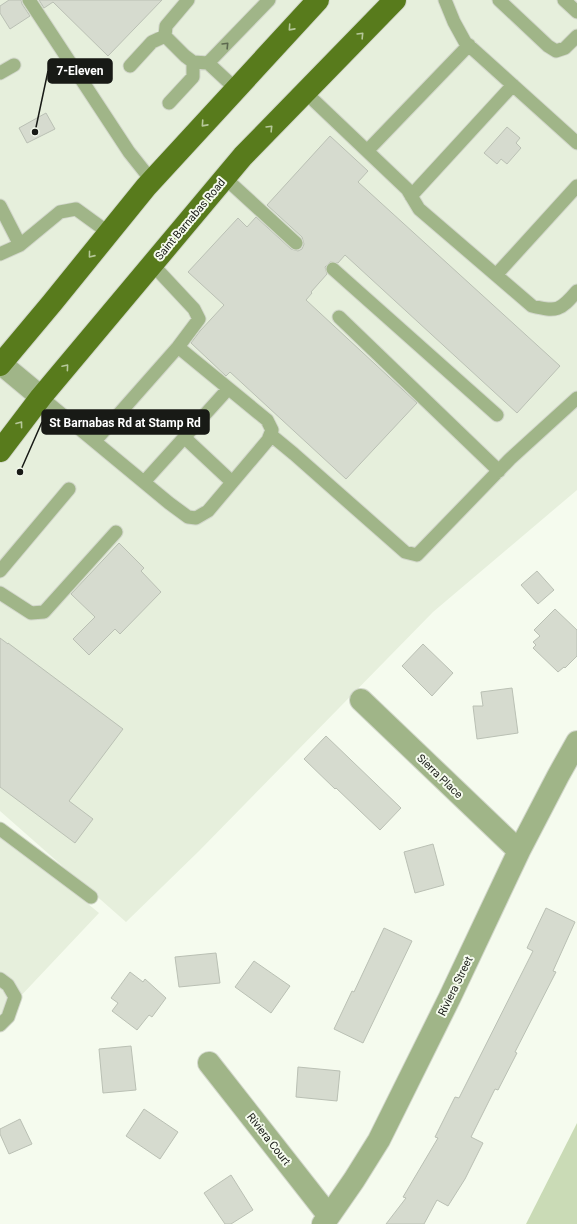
<svg xmlns="http://www.w3.org/2000/svg" width="577" height="1224" viewBox="0 0 577 1224" font-family="Roboto,sans-serif">
	<style>
		.built { fill: #e6efdc }
		.green { fill: #cadbb6 }
		.building { fill: #d6dbcf; stroke: #bac0b4 }
		.lines { fill: none; stroke-linecap: round; stroke-linejoin: round }
		.service-casing { stroke: #d2d7cb; stroke-width: 15 }
		.minor-casing { stroke: #d2d7cb; stroke-width: 24 }
		.tertiary-casing { stroke: #d2d7cb; stroke-width: 24 }
		.primary-casing { stroke: #d2d7cb; stroke-width: 24 }
		.service { stroke: #a0b588; stroke-width: 13 }
		.minor { stroke: #a0b588; stroke-width: 22 }
		.tertiary { stroke: #a0b588; stroke-width: 22 }
		.primary { stroke: #587b1c; stroke-width: 22 }
		.oneway { stroke: #b6c89a }
		.oneway2 { stroke: #5c684f }
		.labels { text-anchor: middle; stroke-width: 4; stroke-linejoin: round; paint-order: stroke }
		.street-label { font-size: 11px; fill: #181a16; stroke: #f5fbee }
		.leader { fill: none; stroke: #181a16; stroke-width: 1.5 }
		.callout-dot { fill: #181a16; stroke: #f5fbee; stroke-width: 1.5 }
		.callout { fill: #181a16; stroke: #181a16; stroke-width: 1.5 }
		.callout-label { font-size: 12px; text-anchor: middle; font-weight: bold; fill: #fff }
	</style>
	<rect width="100%" height="100%" fill="#f5fbee"/>
	<!-- built -->
	<path class="built" d="M0,0H577V490L433,612L199,851L126,922L0,811Z
		M0,831L99,913L0,1018Z"/>
	<!-- green -->
	<path class="green" d="M577,1123V1224H526Z"/>
	<!-- building -->
	<path class="building" d="M9,0H21L22,4L30,16L10,29L0,13V6Z
		M39,0H162L108,56L53,2L44,8Z
		M46,113L55,129L27,143L19,128Z
		M507,127L520,138L516,143L521,148L507,164L501,159L497,164L484,153Z
		M330,136L368,171L358,182L560,366L517,413L345,255L338,263L330,262L325,267L327,274L311,292L312,293L306,300L417,403L346,479L230,372L226,376L191,343L200,331L224,305L188,272L238,218L247,227L256,217L291,249L298,251L302,249L304,244L302,237L267,205Z
		M119,543L144,568L141,571L161,592L120,634L115,629L89,655L73,639L95,617L71,594Z
		M537,571L554,590L538,604L521,585Z
		M555,609L577,630V656L565,668L564,667L558,672L533,648L536,645L533,642L540,636L534,630Z
		M0,638L8,644V643L123,729L69,801L93,819L75,843L0,787Z
		M423,644L453,673L432,696L402,666Z
		M512,688L518,733L477,739L473,706H483L481,692Z
		M326,736L401,808L380,830L336,788L335,789L304,759Z
		M433,844L444,885L415,893L404,852Z
		M546,908L575,922L553,971L556,972L515,1052L517,1053L498,1090L495,1089L471,1137L483,1143L465,1179L448,1206L437,1200L424,1224H386L406,1198L403,1197L438,1138L435,1137L455,1097L459,1098L533,951L527,948Z
		M384,928L412,941L363,1043L334,1029L352,991L354,992Z
		M216,953L220,983L179,987L175,957Z
		M254,961L290,986L271,1013L235,987Z
		M130,972L143,982L145,979L166,998L152,1017L149,1015L137,1030L112,1011L118,1003L111,998Z
		M131,1046L136,1090L103,1093L99,1049Z
		M298,1067L340,1071L337,1101L296,1097Z
		M144,1109L178,1132L160,1159L126,1136Z
		M20,1119L32,1144L9,1154L0,1134V1129Z
		M231,1175L253,1210L231,1224H225L204,1193Z"/>
	<g class="lines">
		<!-- service casing -->
		<g class="service-casing">
			<path id="service" d="M29,0L129,152L152,181
				M188,0L166,26L165,36L185,56L193,62L208,63L269,0
				M445,0L454,22L465,42L577,143
				M499,0L548,46L556,51L565,48L577,36
				M564,0L577,12
				M208,63L236,89
				M130,66L152,42L165,36
				M0,73L14,65
				M305,92L407,189L419,209L532,306C557,312 560,311 577,291
				M169,103L193,77V62
				M367,151L469,45
				M225,178L296,243
				M411,196L513,85
				M0,206L20,245L60,212L76,209L109,233
				M0,254L20,245
				M152,264L194,309L199,319L178,347
				M333,269L497,415
				M496,275L577,186
				M339,317L499,471
				M41,397L169,503L188,517L196,518L208,511L268,440L272,430L267,420L178,347L95,441
				M271,435L294,454L405,552L417,555L510,459L577,398
				M185,438L232,482
				M144,482L228,389
				M0,571L69,489
				M0,593L31,613L44,612L116,532
				M0,829L91,897
				M0,979L8,985L15,997L8,1017L0,1025"/>
		</g>
		<!-- minor casing -->
		<g class="minor-casing">
			<path id="minor" d="M361,700L519,851
				M209,1063L329,1216
				M323,1224L329,1216L354,1180L379,1140L450,997L519,851L558,776L577,742"/>
		</g>
		<!-- tertiary casing -->
		<g class="tertiary-casing">
			<path id="tertiary" d="M0,363L41,397"/>
		</g>
		<!-- primary casing -->
		<g class="primary-casing">
			<path id="primary" d="M0,365L52,303L146,187L318,0
				M0,451L41,397L243,156L395,0"/>
		</g>
		<!-- service -->
		<use href="#service" class="service"/>
		<!-- minor -->
		<use href="#minor" class="minor"/>
		<!-- tertiary -->
		<use href="#tertiary" class="tertiary"/>
		<!-- primary -->
		<use href="#primary" class="primary"/>
	</g>
	<!-- one-way arrows -->
	<defs><path id="oneway-chevron" d="M-2-3.5L2.5 0L-2 3.5" fill="none" stroke-width="1.6" stroke-linecap="round" stroke-linejoin="round"/></defs>
	<g class="oneway">
		<use href="#oneway-chevron" transform="translate(291 28) rotate(132)"/>
		<use href="#oneway-chevron" transform="translate(361 35) rotate(-46)"/>
		<use href="#oneway-chevron" transform="translate(204 124) rotate(132)"/>
		<use href="#oneway-chevron" transform="translate(270 128) rotate(-46)"/>
		<use href="#oneway-chevron" transform="translate(91 255) rotate(129)"/>
		<use href="#oneway-chevron" transform="translate(66 367) rotate(-50)"/>
		<use href="#oneway-chevron" transform="translate(20 424) rotate(-53)"/>
	</g>
	<use class="oneway2" href="#oneway-chevron" transform="translate(226 45) rotate(-46)"/>
	<g class="labels">
		<!-- street labels -->
		<g class="street-label">
			<text transform="translate(190 219) rotate(-50)" y="4">Saint Barnabas Road</text>
			<text transform="translate(440 776) rotate(44)" y="4">Sierra Place</text>
			<text transform="translate(455 986) rotate(-64)" y="4">Riviera Street</text>
			<text transform="translate(269 1139) rotate(52)" y="4">Riviera Court</text>
		</g>
	</g>
	<!-- callouts -->
	<path class="leader" d="M35 132L48 71M20 472L42 422"/>
	<g class="callout-dot">
		<circle cx="35" cy="132" r="4"/>
		<circle cx="20" cy="472" r="4"/>
	</g>
	<g class="callout">
		<rect x="48" y="59" width="64" height="24" rx="4"/>
		<rect x="42" y="410" width="167" height="24" rx="4"/>
	</g>
	<g class="callout-label">
		<text x="80" y="75">7-Eleven</text>
		<text x="125" y="427">St Barnabas Rd at Stamp Rd</text>
	</g>
</svg>
